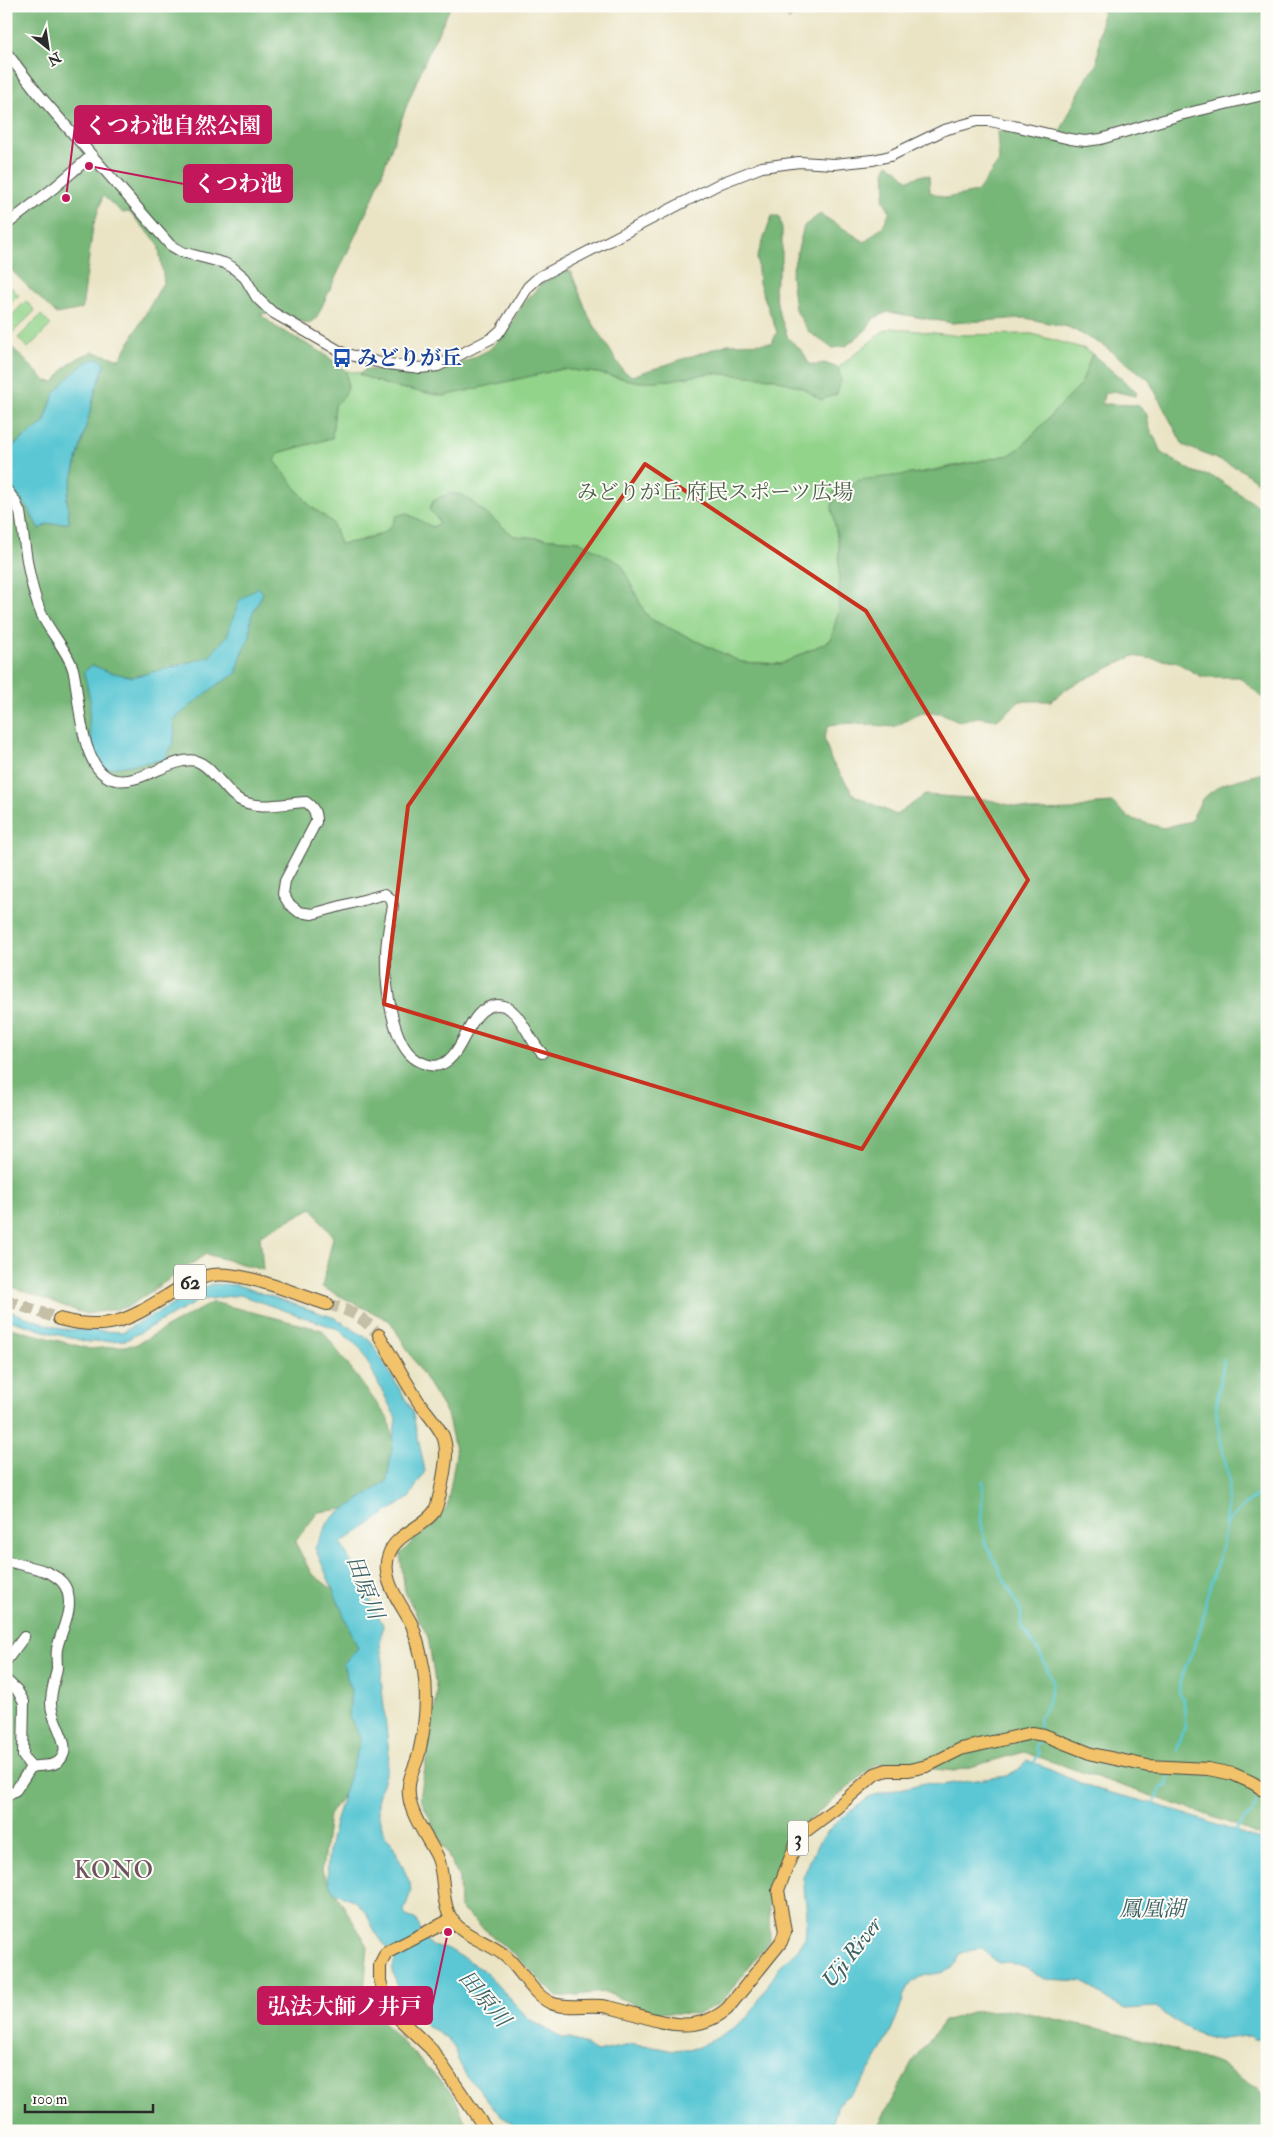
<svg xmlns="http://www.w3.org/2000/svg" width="1273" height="2137" viewBox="0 0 1273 2137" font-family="'IM FELL Double Pica','Noto Serif JP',serif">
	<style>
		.green { fill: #93d48b; stroke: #5f805b }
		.forest { fill: #76b677; stroke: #507051 }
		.water { fill: #5cc7d4; stroke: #447980 }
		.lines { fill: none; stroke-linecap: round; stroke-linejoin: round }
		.stream { stroke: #5cc7d4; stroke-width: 2.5 }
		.major-tunnel { stroke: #c4bfa6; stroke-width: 12; stroke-dasharray: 12 6; stroke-linecap: butt }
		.minor-casing { stroke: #484742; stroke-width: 12 }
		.major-casing { stroke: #484742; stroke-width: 14 }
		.minor { stroke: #fff; stroke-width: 10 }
		.major { stroke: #f2c36a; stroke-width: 12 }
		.marked { fill: none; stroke: #c8321e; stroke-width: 4; stroke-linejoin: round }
		.labels { text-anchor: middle; stroke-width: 4; stroke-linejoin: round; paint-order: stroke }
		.shield { fill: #fdfcf7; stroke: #6a6a68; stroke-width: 1 }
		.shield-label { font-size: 20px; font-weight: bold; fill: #2b2b2b }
		.transit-label { font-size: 21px; font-weight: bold; fill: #164399; stroke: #fdfcf7; text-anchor: start }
		.park-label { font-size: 21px; fill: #4a5e48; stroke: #fdfcf7 }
		.water-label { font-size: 22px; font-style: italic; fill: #3c6266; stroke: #fdfcf7 }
		.quarter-label { font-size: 24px; letter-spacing: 1px; fill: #6f5360; stroke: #fdfcf7 }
		.leader { fill: none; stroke: #c2185b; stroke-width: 2 }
		.callout-dot { fill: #c2185b; stroke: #fdfcf7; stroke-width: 2 }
		.callout { fill: #c2185b; stroke: #c2185b; stroke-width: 2 }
		.callout-label { font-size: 22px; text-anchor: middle; font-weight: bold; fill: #fff }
	</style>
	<rect width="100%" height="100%" fill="#fdfcf7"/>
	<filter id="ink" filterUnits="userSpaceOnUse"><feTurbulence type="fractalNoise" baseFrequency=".02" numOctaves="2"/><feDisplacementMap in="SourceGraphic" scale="10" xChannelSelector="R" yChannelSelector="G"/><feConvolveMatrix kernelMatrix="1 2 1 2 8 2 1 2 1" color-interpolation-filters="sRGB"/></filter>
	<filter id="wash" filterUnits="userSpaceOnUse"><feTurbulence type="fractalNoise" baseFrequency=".0096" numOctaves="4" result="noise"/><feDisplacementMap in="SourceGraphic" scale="20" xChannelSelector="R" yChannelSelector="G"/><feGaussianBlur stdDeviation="1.12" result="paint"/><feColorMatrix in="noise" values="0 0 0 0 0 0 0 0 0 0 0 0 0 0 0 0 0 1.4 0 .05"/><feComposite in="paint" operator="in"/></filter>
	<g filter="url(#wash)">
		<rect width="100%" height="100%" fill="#eae4c5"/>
		<!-- green -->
		<path class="green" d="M10,286L19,295L6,308V289Z
			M26,301L35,311L12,333L6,327V321Z
			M41,315L51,325L28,348L18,338Z
			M891,328L952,335L1032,334L1085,349L1092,354L1081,384L1020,448L1009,455L903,476L832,508L839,547V609L831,640L781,664L741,662L652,620L579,541L514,536L463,495L429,510L438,519L439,524L432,527L406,513L387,532L358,541L340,544L332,522L309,505L275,461L278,453L332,438L335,405L348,387L346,371L361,373L360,375L390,386L443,396L562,369L597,373L639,382L670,380L711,373L772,378L803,388L838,368L882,332Z"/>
		<!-- forest -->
		<path class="forest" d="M6,6H451L430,49L408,102L373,198L316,319L307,324L281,312L260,314L276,327L323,353L346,371C348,389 349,393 335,405L332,438L278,453L275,461L309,505L332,522L340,544C361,541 390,538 396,516L406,513L432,527L439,524L438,519L429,510L433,501L450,493L463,495L514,536L579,541L621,564L645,613L652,620L741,662L781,664L831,640L839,609V547L832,508L834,491L859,480L927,472L1009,455L1020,448L1081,384L1092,354L1137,392L1135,396L1113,391L1104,394L1102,404L1137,405L1146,412L1150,429L1163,454L1194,472L1216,478L1267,512V701L1239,677H1202L1176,662L1133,656L1071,686L1051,701H1020L997,720L978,717L959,721L941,713L922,712L894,727L851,723L829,725L824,738L831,760L854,795L896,815L925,795L985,799L1034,811L1073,810L1097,804L1113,803L1129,818L1163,828L1191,821L1202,799L1222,784L1267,772V1839L1236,1825L1024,1752L955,1771L876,1764L794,1833L768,1887L770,1939L722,2002L698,2014L652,2012L605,1992L557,1997L522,1962L460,1908L459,1878L420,1798L437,1694L428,1637L405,1592L400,1554L447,1507L456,1454L447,1414L390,1321L322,1287L333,1237L312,1208L260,1235L263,1270L206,1254L128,1307L86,1314L6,1285V481L27,507L39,529L48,524L69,523L67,498L96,389L105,365L86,362L54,394L44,423L6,451V341L46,381L55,382C64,366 76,357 93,352L120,359L164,281L158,243L129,212L123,213L103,196L93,227L82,309L56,314L6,265Z
			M782,6H799L789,20Z
			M1103,6H1267V489L1240,469L1183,445L1149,380L1103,345L1068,327L1025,318L952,323L888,312L874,318L866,330L846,346L832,348L809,332L795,309L791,276L804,226L820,214L865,242L883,226L890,211L883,200L886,185L885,169L888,164L897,169L908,180L923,175L929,176L930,192L946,198L977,192L999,161L997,132C1010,130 1040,138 1056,140L1086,78L1097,65Z
			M772,216H779L782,229V261L774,288L779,313L788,338L803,352L809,364L815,365L824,363L838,368L841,380L837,394L821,400L803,388L772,378L711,373L670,380L639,382L597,373L562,369L444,396L390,386L360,375L365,369L427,374L452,368L489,350L507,331L522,305L542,283L565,271L571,272L589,317L623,371L632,376L728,344L772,343L777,332L759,283L757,257Z
			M213,1302L322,1330L389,1420L398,1466C372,1510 366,1506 318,1512L295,1542L311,1573L357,1608L366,1762L329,1815L322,1871L368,1946L363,2002L454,2095L469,2131H6V1327L90,1349L135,1345Z
			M1014,2010L1128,2035L1219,2064L1257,2089L1267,2100V2131H875L912,2063L944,2021L971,2012Z"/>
		<!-- water -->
		<path class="water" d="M99,358L105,365L96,389L67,498L69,523L48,524L39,529L27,507L6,481V451L44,423L54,394L66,380L86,362Z
			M258,587L263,593L251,617L250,637L244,648L236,674L217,685L173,720C177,737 174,746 163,760L105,769L95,753L92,743L89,725L90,700L84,672L92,665L109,672L133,677L209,657L227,636L239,601Z
			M211,1284L237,1285L335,1318L370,1340L412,1410L425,1471L409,1498L341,1543L383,1625L380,1645L383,1661L381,1679L389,1754L387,1768L378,1797V1814L385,1836L392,1843L410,1883L411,1892L404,1910L406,1916L415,1919L426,1939L431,1946L447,1948L483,1970L529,2019L561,2038H571L597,2052L634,2044L660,2047L673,2050L696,2048L722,2036L749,2016L779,1967L798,1949L805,1937L807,1914L803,1877L817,1845L828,1831L842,1818L871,1796L925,1783L940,1785L1006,1776L1019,1769L1027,1760L1092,1788L1158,1805L1267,1842V2039H1254L1250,2036C1240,2036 1231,2039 1222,2039C1198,2038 1174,2022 1156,2007L1125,2009L1109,2001L1082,1981L1044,1979L1026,1968L1009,1962L999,1963L992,1959L983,1948L971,1949L958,1955C954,1982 924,1967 911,1984C905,1991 902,2003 899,2012C884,2046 870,2082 838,2103L831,2131H520L494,2109L477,2086L467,2077L457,2058L455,2049L447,2038L426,2025L419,2014L403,1999L392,1972L395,1959C389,1950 381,1941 375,1931C369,1921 366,1909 356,1902C349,1897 339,1896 333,1890C313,1868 353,1770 360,1742L359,1735L349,1716L351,1691L343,1664L358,1648L315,1548L330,1519L387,1481L396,1418L361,1349L338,1329L240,1295L200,1300L126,1340L89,1342L55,1334L6,1319V1310L61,1329L122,1332Z"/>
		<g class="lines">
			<!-- stream -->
			<path class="stream" d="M983,1481L981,1521L985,1542L1021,1612V1625L1042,1657L1053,1683L1047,1705L1039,1720L1040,1727
				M1226,1525L1241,1508L1267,1487
				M1177,1750L1185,1726L1184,1701L1179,1692L1180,1681L1198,1637L1203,1618L1206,1600L1222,1547L1227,1513L1229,1480L1218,1426L1216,1407L1224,1360
				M1033,1765L1039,1753L1035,1748L1036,1744L1041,1741
				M1267,1766L1263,1772L1267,1774
				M1153,1806L1162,1787L1167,1786L1169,1774
				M1234,1834L1237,1827L1252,1813L1257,1801"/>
		</g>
	</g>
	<g filter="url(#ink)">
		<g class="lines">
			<!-- major-tunnel -->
			<path class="major-tunnel" d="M6,1300L59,1319
				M327,1304C353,1311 360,1315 379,1335"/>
			<!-- minor casing -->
			<g class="minor-casing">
				<path id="minor" d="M6,52L40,96L170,245L182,252L224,263L232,267L245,278L257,298L272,312L343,353L381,363L420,368L438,366L492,338L501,330L528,287L539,277L721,183L762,167L799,162L834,164L873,160L890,156L944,130L977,121H990L1014,126L1070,139L1085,141L1101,139L1180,115L1267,94
					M6,225L55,187L91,156
					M6,489L15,501L20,512C25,545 28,582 41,613C49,632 67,649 73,669C80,696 79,774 116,780C140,785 176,755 196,761C206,764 212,773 219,780C225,786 231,795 238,799C258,811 284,803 306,802C314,808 316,812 316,822L285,881L283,894L289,904L299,912L312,914L385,894L391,899L393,906C390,922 386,938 386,954C385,982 391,1045 417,1060C424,1064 434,1068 442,1064C465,1055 468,1006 497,1005C519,1004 528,1040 542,1053
					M6,1561C24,1566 55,1569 65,1586C76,1607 61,1629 57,1649C56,1656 57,1662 57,1668C55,1680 51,1691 51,1702C50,1719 68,1739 64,1753C59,1769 43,1764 31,1767L16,1790L6,1796
					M6,1661L24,1637
					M6,1680L17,1690L24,1702L23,1756L31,1767"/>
			</g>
			<!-- major casing -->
			<g class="major-casing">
				<path id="major" d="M59,1319C110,1332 128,1320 170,1294C183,1286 196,1278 212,1275C244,1271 295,1294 327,1304
					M379,1335C392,1357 404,1379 418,1401C426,1412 437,1424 443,1436C445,1441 446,1450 446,1455C446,1465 439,1504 434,1512C422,1528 396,1534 389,1554C379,1579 402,1604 412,1625C418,1641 421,1655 424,1671C428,1697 425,1727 419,1753C417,1763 410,1774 409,1785C406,1811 426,1834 437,1856C445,1874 441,1894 448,1912C457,1936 486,1940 504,1955C521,1968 530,1993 551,2003C568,2010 590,2003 608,2007C649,2015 688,2041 727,2009L781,1942L785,1932L778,1890L799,1836L835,1809L875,1774L887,1770H909L927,1766L961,1749L1032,1733L1044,1735L1092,1754L1148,1766L1208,1769L1233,1774L1253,1783L1267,1792
					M452,1919L386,1953L380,1965V1981L388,2008L431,2049L487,2131"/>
			</g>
			<!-- minor -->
			<use href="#minor" class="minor"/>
			<!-- major -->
			<use href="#major" class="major"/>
		</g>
	</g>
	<!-- marked area -->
	<path class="marked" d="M645,464L866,611L1028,880L862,1149L384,1004L408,806Z"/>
	<!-- icons -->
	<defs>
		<g id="bus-bare" transform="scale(1.5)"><path d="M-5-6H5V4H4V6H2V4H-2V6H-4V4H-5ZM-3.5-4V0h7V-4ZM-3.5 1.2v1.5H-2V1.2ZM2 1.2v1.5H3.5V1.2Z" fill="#1a4fb4" stroke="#fdfcf7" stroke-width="2.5" paint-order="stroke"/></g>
	</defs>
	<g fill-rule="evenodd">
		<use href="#bus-bare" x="342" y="358"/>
	</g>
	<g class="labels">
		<!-- shield labels -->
		<g class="shield">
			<rect x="174" y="1264.5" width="32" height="35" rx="4"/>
			<rect x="788" y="1820.5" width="20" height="35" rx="4"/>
		</g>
		<g class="shield-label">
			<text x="190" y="1289">62</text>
			<text x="798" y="1845">3</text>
		</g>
		<!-- transit labels -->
		<g class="transit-label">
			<text x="357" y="365">みどりが丘</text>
		</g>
		<!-- park labels -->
		<g class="park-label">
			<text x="715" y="499">みどりが丘 府民スポーツ広場</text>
		</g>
		<!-- water labels -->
		<g class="water-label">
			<text transform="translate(366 1587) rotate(69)" y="8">田原川</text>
			<text x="1152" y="1916">鳳凰湖</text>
			<text transform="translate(851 1952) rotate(-52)" y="8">Uji River</text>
			<text transform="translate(485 1998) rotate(50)" y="8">田原川</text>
		</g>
		<!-- quarter labels -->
		<g class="quarter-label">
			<text x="114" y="1878">KONO</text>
		</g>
	</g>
	<!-- callouts -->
	<path class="leader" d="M66 198L75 125M89 166L184 184M448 1932L432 2006"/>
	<g class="callout-dot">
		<circle cx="66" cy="198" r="5"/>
		<circle cx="89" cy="166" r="5"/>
		<circle cx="448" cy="1932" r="5"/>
	</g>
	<g class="callout">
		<rect x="75" y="106" width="196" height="37" rx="5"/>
		<rect x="184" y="165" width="108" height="37" rx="5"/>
		<rect x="258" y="1987" width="174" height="37" rx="5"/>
	</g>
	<g class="callout-label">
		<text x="173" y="133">くつわ池自然公園</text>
		<text x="238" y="191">くつわ池</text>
		<text x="345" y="2014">弘法大師ノ井戸</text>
	</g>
	<!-- margin -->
	<rect width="1273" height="2137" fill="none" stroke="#fdfcf7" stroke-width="25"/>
	<!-- north arrow -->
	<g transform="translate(48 48) rotate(150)" stroke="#fdfcf7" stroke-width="4" paint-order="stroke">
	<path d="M0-4L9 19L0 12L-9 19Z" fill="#2b2b2b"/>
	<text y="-8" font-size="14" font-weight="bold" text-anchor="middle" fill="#2b2b2b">N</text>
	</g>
	<!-- scale -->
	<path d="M25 2104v8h128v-8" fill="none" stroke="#2b2b2b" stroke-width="2.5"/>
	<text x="32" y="2104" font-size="15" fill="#2b2b2b" stroke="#fdfcf7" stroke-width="4" paint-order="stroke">100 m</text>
</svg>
